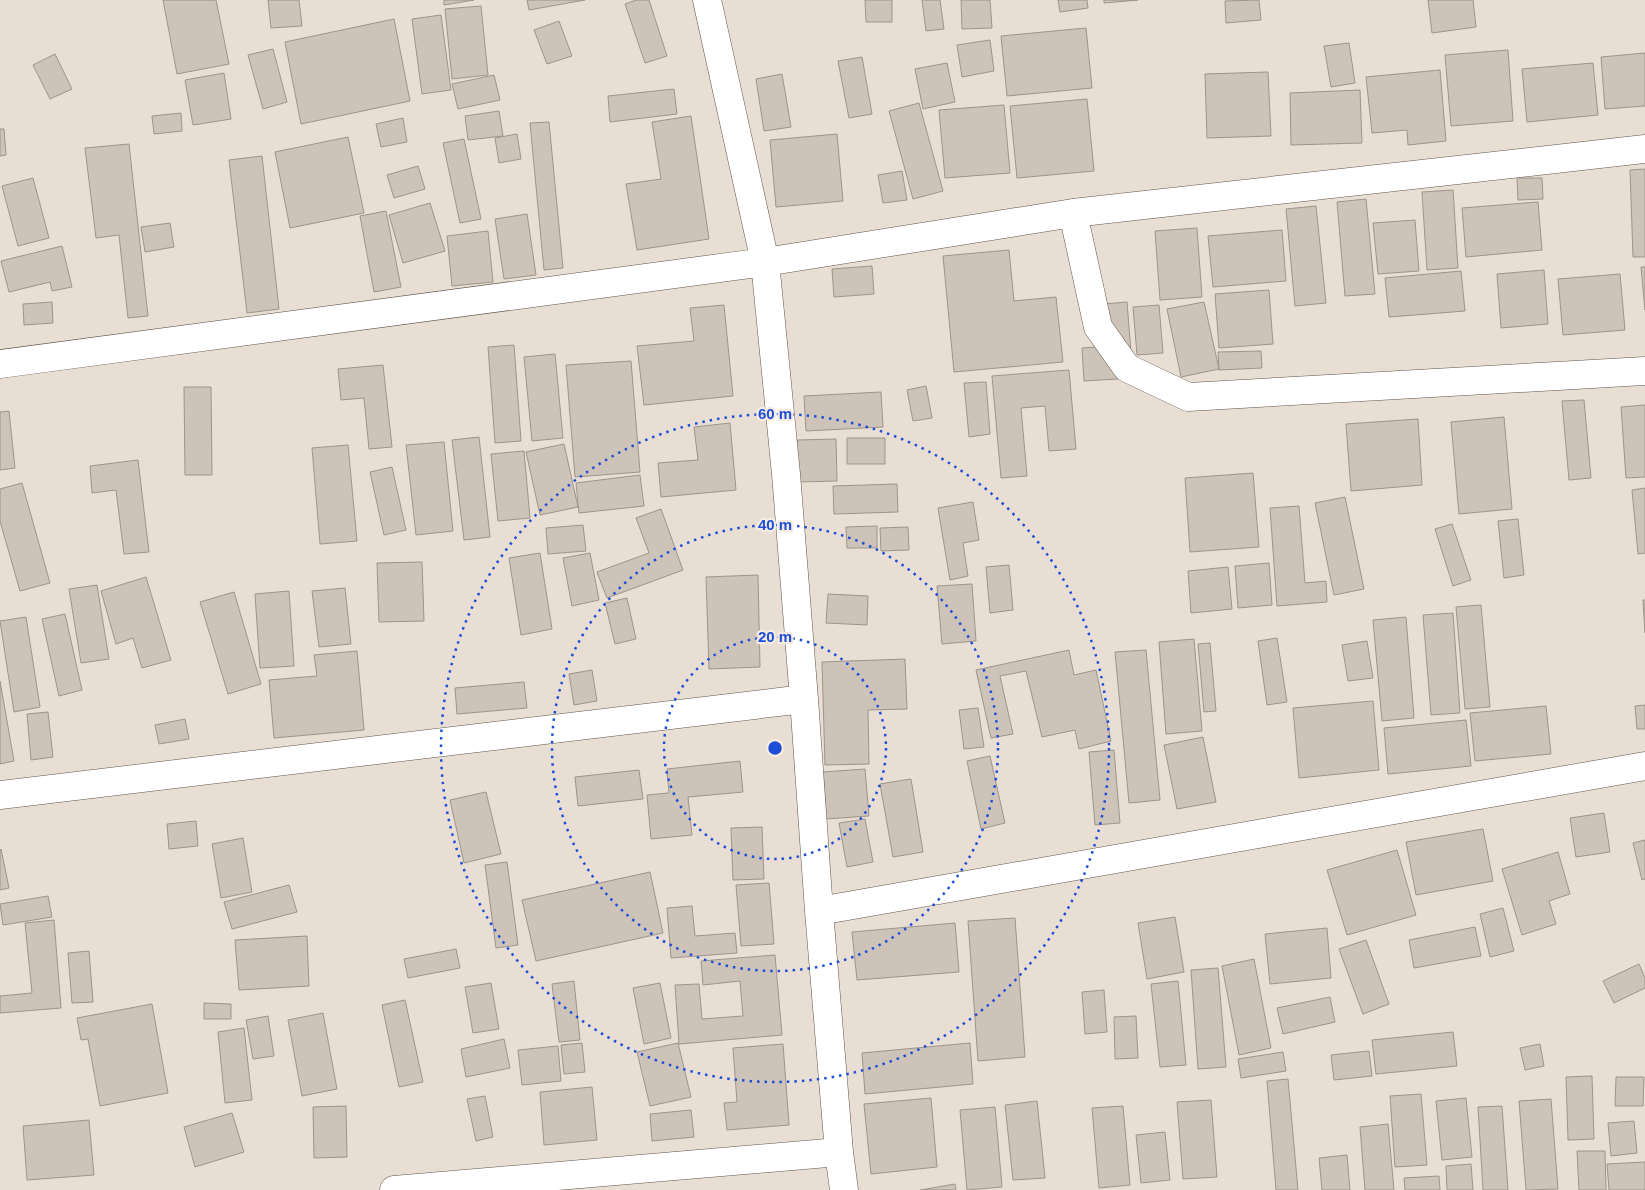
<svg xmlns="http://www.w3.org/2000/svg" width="1645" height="1190" viewBox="0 0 1645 1190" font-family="Helvetica,sans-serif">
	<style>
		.building { fill: #cec3b8; stroke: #9e948a }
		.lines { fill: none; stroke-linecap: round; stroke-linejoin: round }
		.minor-casing { stroke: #60564d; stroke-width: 29 }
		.minor { stroke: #fff; stroke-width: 28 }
		.ring { fill: none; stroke: #1d4ed8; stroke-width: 2.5; stroke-dasharray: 2.5 5 }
		.centre { fill: #1d4ed8; stroke: #f6ebe0; stroke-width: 2.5 }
		.ring-label { font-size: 15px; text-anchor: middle; font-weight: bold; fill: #1d4ed8; stroke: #f6ebe0; stroke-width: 4.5; stroke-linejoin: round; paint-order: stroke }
	</style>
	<rect width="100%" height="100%" fill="#e9ded3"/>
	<!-- building -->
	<path class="building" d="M163,0H216L229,64L177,74Z
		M268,0H299L302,26L271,28Z
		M444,0H474L444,5Z
		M527,0H585L529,10Z
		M636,0H649L667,56L645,63L625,4Z
		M865,0H892V22H866Z
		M922,0H940L944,29L926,31Z
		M961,0H990L992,28L962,29Z
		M1058,0H1087L1088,8L1060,12Z
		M1104,0H1138L1104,3Z
		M1259,0L1261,20L1226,23L1225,1Z
		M1428,0H1473L1476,27L1432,33Z
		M481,6L488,75L452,79L445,9Z
		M441,15L451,90L422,94L412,19Z
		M394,19L410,101L301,124L285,42Z
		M559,21L572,56L547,64L534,30Z
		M1086,28L1092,88L1007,96L1001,36Z
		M990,40L994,71L962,77L957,45Z
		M1349,43L1355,83L1331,87L1324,46Z
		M273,49L287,102L263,109L248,55Z
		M1508,50L1513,121L1451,126L1445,55Z
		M1645,53V106L1605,109L1601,57Z
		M55,54L72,89L50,99L33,65Z
		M862,57L872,114L849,118L838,61Z
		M947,63L955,102L923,109L915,69Z
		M1593,63L1598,115L1527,122L1522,69Z
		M1440,70L1446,141L1408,145L1407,130L1372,133L1366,77Z
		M1268,72L1271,136L1207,138L1205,74Z
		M224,73L231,119L193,125L185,80Z
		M782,74L791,127L764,131L756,79Z
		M494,75L500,100L458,109L452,84Z
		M674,89L677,114L610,122L608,96Z
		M1360,90L1362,143L1291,145L1290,93Z
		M1087,99L1094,171L1017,178L1010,106Z
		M919,103L943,191L913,199L889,111Z
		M1004,105L1010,173L945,178L939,110Z
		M499,111L503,136L468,140L465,116Z
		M181,113L182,131L154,134L152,116Z
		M691,116L709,239L637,250L626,184L661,179L652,122Z
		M403,118L407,142L381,147L376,124Z
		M549,122L563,268L544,270L530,123Z
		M0,129H4L6,155L0,156Z
		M517,134L521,159L499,163L495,138Z
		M837,134L843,201L776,207L770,140Z
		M348,137L364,213L290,228L275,152Z
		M464,139L481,219L460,223L443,143Z
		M129,144L148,316L128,318L119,235L96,238L85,148Z
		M262,156L279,309L247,313L229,160Z
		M418,166L425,189L394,198L387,175Z
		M1645,169V257H1633L1630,170Z
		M902,171L907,200L883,203L878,175Z
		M33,178L49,238L18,246L2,186Z
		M1517,178H1542L1543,199L1518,200Z
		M1453,190L1458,268L1427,270L1422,192Z
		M1366,199L1375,294L1345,296L1337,202Z
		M1538,202L1542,250L1466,257L1462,208Z
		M430,203L445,251L403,263L389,215Z
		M1316,206L1326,303L1295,306L1286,209Z
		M386,211L401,287L374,292L360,216Z
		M527,214L536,275L504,279L495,219Z
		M1415,220L1419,271L1378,274L1373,223Z
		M170,223L174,247L145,252L141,227Z
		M1197,228L1202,297L1160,300L1155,231Z
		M1282,230L1286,281L1213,287L1208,236Z
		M488,231L493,282L452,286L447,236Z
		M62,246L72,287L52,291L50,282L9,292L1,261Z
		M1009,250L1014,301L1056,297L1063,362L954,372L943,256Z
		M872,266L874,294L834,297L832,269Z
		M1641,267H1645V310Z
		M1544,270L1548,324L1501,328L1497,274Z
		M1461,271L1465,311L1389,317L1385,278Z
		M1620,274L1625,330L1563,335L1558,279Z
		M1269,290L1273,344L1219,348L1215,294Z
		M52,302L53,323L24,325L23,304Z
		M1127,302L1133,378L1084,381L1082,348L1096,347L1093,305Z
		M1204,302L1219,369L1181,377L1167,309Z
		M724,305L733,396L644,405L637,346L694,341L690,308Z
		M1159,305L1163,353L1137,355L1133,307Z
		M514,345L521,441L495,443L488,347Z
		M1261,351L1262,368L1219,370L1218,352Z
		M555,354L563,438L532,441L524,357Z
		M631,361L640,472L575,477L566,365Z
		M383,365L392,447L369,449L364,398L341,400L338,369Z
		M1069,370L1076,449L1049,451L1045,406L1021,408L1027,476L1001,478L992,376Z
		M986,382L990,434L969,437L964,383Z
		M926,386L932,418L913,421L907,390Z
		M184,387H211L212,475H185Z
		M881,392L883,427L806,431L804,396Z
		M1584,400L1591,478L1569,480L1562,401Z
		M1645,405V477L1626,478L1621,407Z
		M9,411L15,468L0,470V412Z
		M1504,417L1512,509L1459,514L1451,422Z
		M1418,419L1422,485L1351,491L1346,424Z
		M730,423L736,490L661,497L658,463L698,460L694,427Z
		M479,437L490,537L464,540L452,440Z
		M847,438H885V464H847Z
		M836,439L837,481L798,482L797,440Z
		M444,442L453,531L416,535L406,445Z
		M564,444L578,507L540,515L526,452Z
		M348,445L357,541L320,544L312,448Z
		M524,451L530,518L498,521L491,454Z
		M138,460L149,552L124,554L116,490L92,493L90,466Z
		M392,467L406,530L384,535L370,472Z
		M1253,473L1259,547L1190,552L1185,478Z
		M640,475L644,506L579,513L576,483Z
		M22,483L50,583L20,591L0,521V489Z
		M897,484L898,512L834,514L833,486Z
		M1645,488V553L1638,554L1632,490Z
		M1345,497L1364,589L1334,595L1315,503Z
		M973,502L979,540L963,543L968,576L950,580L938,508Z
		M1299,506L1305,583L1326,581L1327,602L1277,606L1270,508Z
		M661,509L683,570L607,598L597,572L649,553L636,518Z
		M1518,519L1524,575L1504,578L1498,521Z
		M1452,524L1471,580L1453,586L1435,529Z
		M583,525L586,551L548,554L546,528Z
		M877,526V548H847L846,527Z
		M908,527L909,550L881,551L880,528Z
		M540,553L552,629L521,635L509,558Z
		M590,553L599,600L572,606L563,558Z
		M422,562L424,621L379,622L377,563Z
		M1269,563L1272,605L1238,608L1235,566Z
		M1009,565L1013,610L990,613L986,567Z
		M1228,567L1232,609L1191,613L1188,571Z
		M758,575L760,667L709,669L706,577Z
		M146,577L171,660L142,668L133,638L116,644L101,591Z
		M972,584L976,641L942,644L937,586Z
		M97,585L109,659L81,663L69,589Z
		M345,588L351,644L319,647L312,591Z
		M289,591L294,666L260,668L255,594Z
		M234,592L261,684L228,694L200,602Z
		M828,594L868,596L867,625L826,623Z
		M627,598L636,639L615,644L605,603Z
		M1643,600H1645V633Z
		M1481,605L1490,707L1465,709L1456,607Z
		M1453,613L1460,713L1431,715L1423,615Z
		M65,614L82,690L59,696L42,619Z
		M26,617L40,707L14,712L0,621Z
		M1406,617L1414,718L1382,721L1373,620Z
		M1277,638L1287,702L1267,705L1258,641Z
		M1194,639L1202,731L1166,734L1159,642Z
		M1367,641L1373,678L1348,681L1342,645Z
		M1210,643L1216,711L1204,712L1198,644Z
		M1069,650L1074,675L1096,670L1111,741L1079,749L1075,730L1042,737L1026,671L1000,676L1013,734L991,738L976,670Z
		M1146,650L1160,800L1129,803L1115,652Z
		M357,651L364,730L274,738L269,680L317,676L314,655Z
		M905,659L907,709L868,710L869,764L825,765L822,662Z
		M592,670L597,701L574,705L569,674Z
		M0,681L14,761L0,764Z
		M524,682L527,708L457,714L455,688Z
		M1373,701L1379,770L1299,778L1293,708Z
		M1645,705V729H1637L1635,706Z
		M1546,706L1551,754L1475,761L1470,713Z
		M978,708L984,747L964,749L959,710Z
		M48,712L53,757L31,760L27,714Z
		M185,719L189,739L159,744L155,725Z
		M1466,720L1471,766L1388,774L1384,728Z
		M1203,737L1216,802L1177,809L1164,745Z
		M1114,750L1120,823L1095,825L1089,752Z
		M990,756L1005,823L981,829L967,761Z
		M740,761L743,792L688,797L692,835L651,839L647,795L669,793L667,769Z
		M865,769L869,816L826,819L823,772Z
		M639,770L643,799L578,806L575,777Z
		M911,779L923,852L893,857L880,784Z
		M486,792L501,854L464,863L450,800Z
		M1604,813L1610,852L1576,857L1570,818Z
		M865,819L873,862L847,867L839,823Z
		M196,821L198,846L169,849L167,824Z
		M762,827L764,879L733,880L731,828Z
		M1483,829L1493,881L1416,895L1406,842Z
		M243,838L252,892L221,898L212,844Z
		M1645,840V879L1642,880L1633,843Z
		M1,849L9,888L0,890V850Z
		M1397,850L1416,915L1347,935L1327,870Z
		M1558,852L1570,894L1549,901L1556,924L1522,935L1502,869Z
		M507,862L518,945L496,948L485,865Z
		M650,872L663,933L536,961L522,900Z
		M769,883L774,944L741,946L736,885Z
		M289,885L297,912L232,929L224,902Z
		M48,896L52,917L3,925L0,904Z
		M692,906L695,936L735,933L737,953L671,958L667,908Z
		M1503,908L1514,951L1490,957L1480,914Z
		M1175,917L1184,972L1147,979L1138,923Z
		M1015,918L1025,1057L978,1061L968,921Z
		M54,920L61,1008L0,1013V996L32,993L25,923Z
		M955,923L959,972L857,980L852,932Z
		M1475,927L1481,956L1414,968L1409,940Z
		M1327,928L1331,978L1270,984L1265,934Z
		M307,936L309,986L239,990L235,940Z
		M1366,940L1389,1004L1363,1014L1339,949Z
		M456,949L460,968L408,978L404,959Z
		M89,951L93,1002L72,1003L68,953Z
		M775,955L782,1035L679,1044L675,985L699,984L702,1019L743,1016L740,981L703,985L701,961Z
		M1254,959L1271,1048L1239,1055L1222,966Z
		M1639,964L1645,978V988L1614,1003L1603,981Z
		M1218,968L1226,1067L1198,1069L1191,970Z
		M574,981L580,1040L559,1042L552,984Z
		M1178,981L1186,1065L1160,1067L1151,984Z
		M491,983L499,1029L473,1033L465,987Z
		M660,983L671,1038L644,1044L633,988Z
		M1104,990L1107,1032L1085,1034L1082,992Z
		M1330,997L1335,1022L1283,1034L1277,1008Z
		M405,1000L423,1082L399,1087L382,1005Z
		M204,1003L231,1004V1019H204Z
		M152,1004L168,1093L100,1106L88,1039L81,1040L77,1018Z
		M323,1013L337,1089L302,1096L288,1020Z
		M268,1016L274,1056L253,1059L246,1020Z
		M1136,1016L1138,1058L1115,1059L1114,1017Z
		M244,1028L252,1100L225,1103L218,1032Z
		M1453,1032L1457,1066L1376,1074L1372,1040Z
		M504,1039L510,1068L466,1077L461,1049Z
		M582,1043L585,1072L564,1074L561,1045Z
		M678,1043L691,1097L650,1106L637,1052Z
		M970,1043L973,1084L865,1094L862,1053Z
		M783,1044L789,1125L727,1130L724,1103L737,1102L733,1048Z
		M1540,1044L1544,1066L1525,1070L1520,1048Z
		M558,1046L561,1081L522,1085L518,1050Z
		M1369,1051L1372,1076L1334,1080L1331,1055Z
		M1283,1052L1286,1071L1241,1078L1238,1059Z
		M1592,1076L1594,1139L1568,1140L1566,1077Z
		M1616,1077H1644L1643,1106H1615Z
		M1288,1079L1298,1190H1276L1267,1081Z
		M592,1087L597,1140L544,1145L540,1092Z
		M1421,1094L1427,1165L1395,1167L1390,1096Z
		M485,1096L493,1137L476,1141L467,1099Z
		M931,1098L937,1167L871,1174L864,1104Z
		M1466,1098L1472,1157L1442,1160L1436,1101Z
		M1551,1099L1558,1189L1526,1190L1519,1101Z
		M1211,1100L1217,1177L1183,1179L1177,1102Z
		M1037,1101L1045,1178L1013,1180L1005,1105Z
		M346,1106L347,1157L314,1158L313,1107Z
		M1123,1106L1130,1185L1099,1188L1092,1108Z
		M1502,1106L1508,1190H1483L1478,1107Z
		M995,1107L1002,1187L967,1190L960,1110Z
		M691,1110L694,1137L652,1141L650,1114Z
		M232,1113L244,1152L195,1167L184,1127Z
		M89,1120L94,1175L27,1180L23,1126Z
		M1634,1121L1637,1153L1611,1156L1608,1123Z
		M1388,1124L1394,1190H1365L1360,1127Z
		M1165,1132L1170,1180L1141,1183L1136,1135Z
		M1577,1151H1605L1606,1190H1579Z
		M1347,1155L1350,1190H1322L1319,1158Z
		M1645,1162V1190H1609L1607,1164Z
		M1471,1164L1473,1190H1447L1446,1166Z
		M1439,1176L1440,1190H1405L1404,1178Z
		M955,1184L956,1190H920Z"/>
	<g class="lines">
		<!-- minor casing -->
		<g class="minor-casing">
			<path id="minor" d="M707,0L765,262L786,474L804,699L819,911L839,1152L844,1190
				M1073,213L1098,327L1127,368L1188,397L1645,371
				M0,364L765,262L1073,213L1645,149
				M0,795L804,699
				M819,911L1645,766
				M394,1190L839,1152"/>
		</g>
		<!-- minor -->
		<use href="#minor" class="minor"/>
	</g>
	<!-- distance rings -->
	<g class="ring">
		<circle cx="775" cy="748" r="111"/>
		<circle cx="775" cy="748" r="223"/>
		<circle cx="775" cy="748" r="334"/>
	</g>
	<circle cx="775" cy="748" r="8" class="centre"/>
	<g class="ring-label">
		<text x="775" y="419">60 m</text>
		<text x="775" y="530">40 m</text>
		<text x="775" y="642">20 m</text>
	</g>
</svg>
